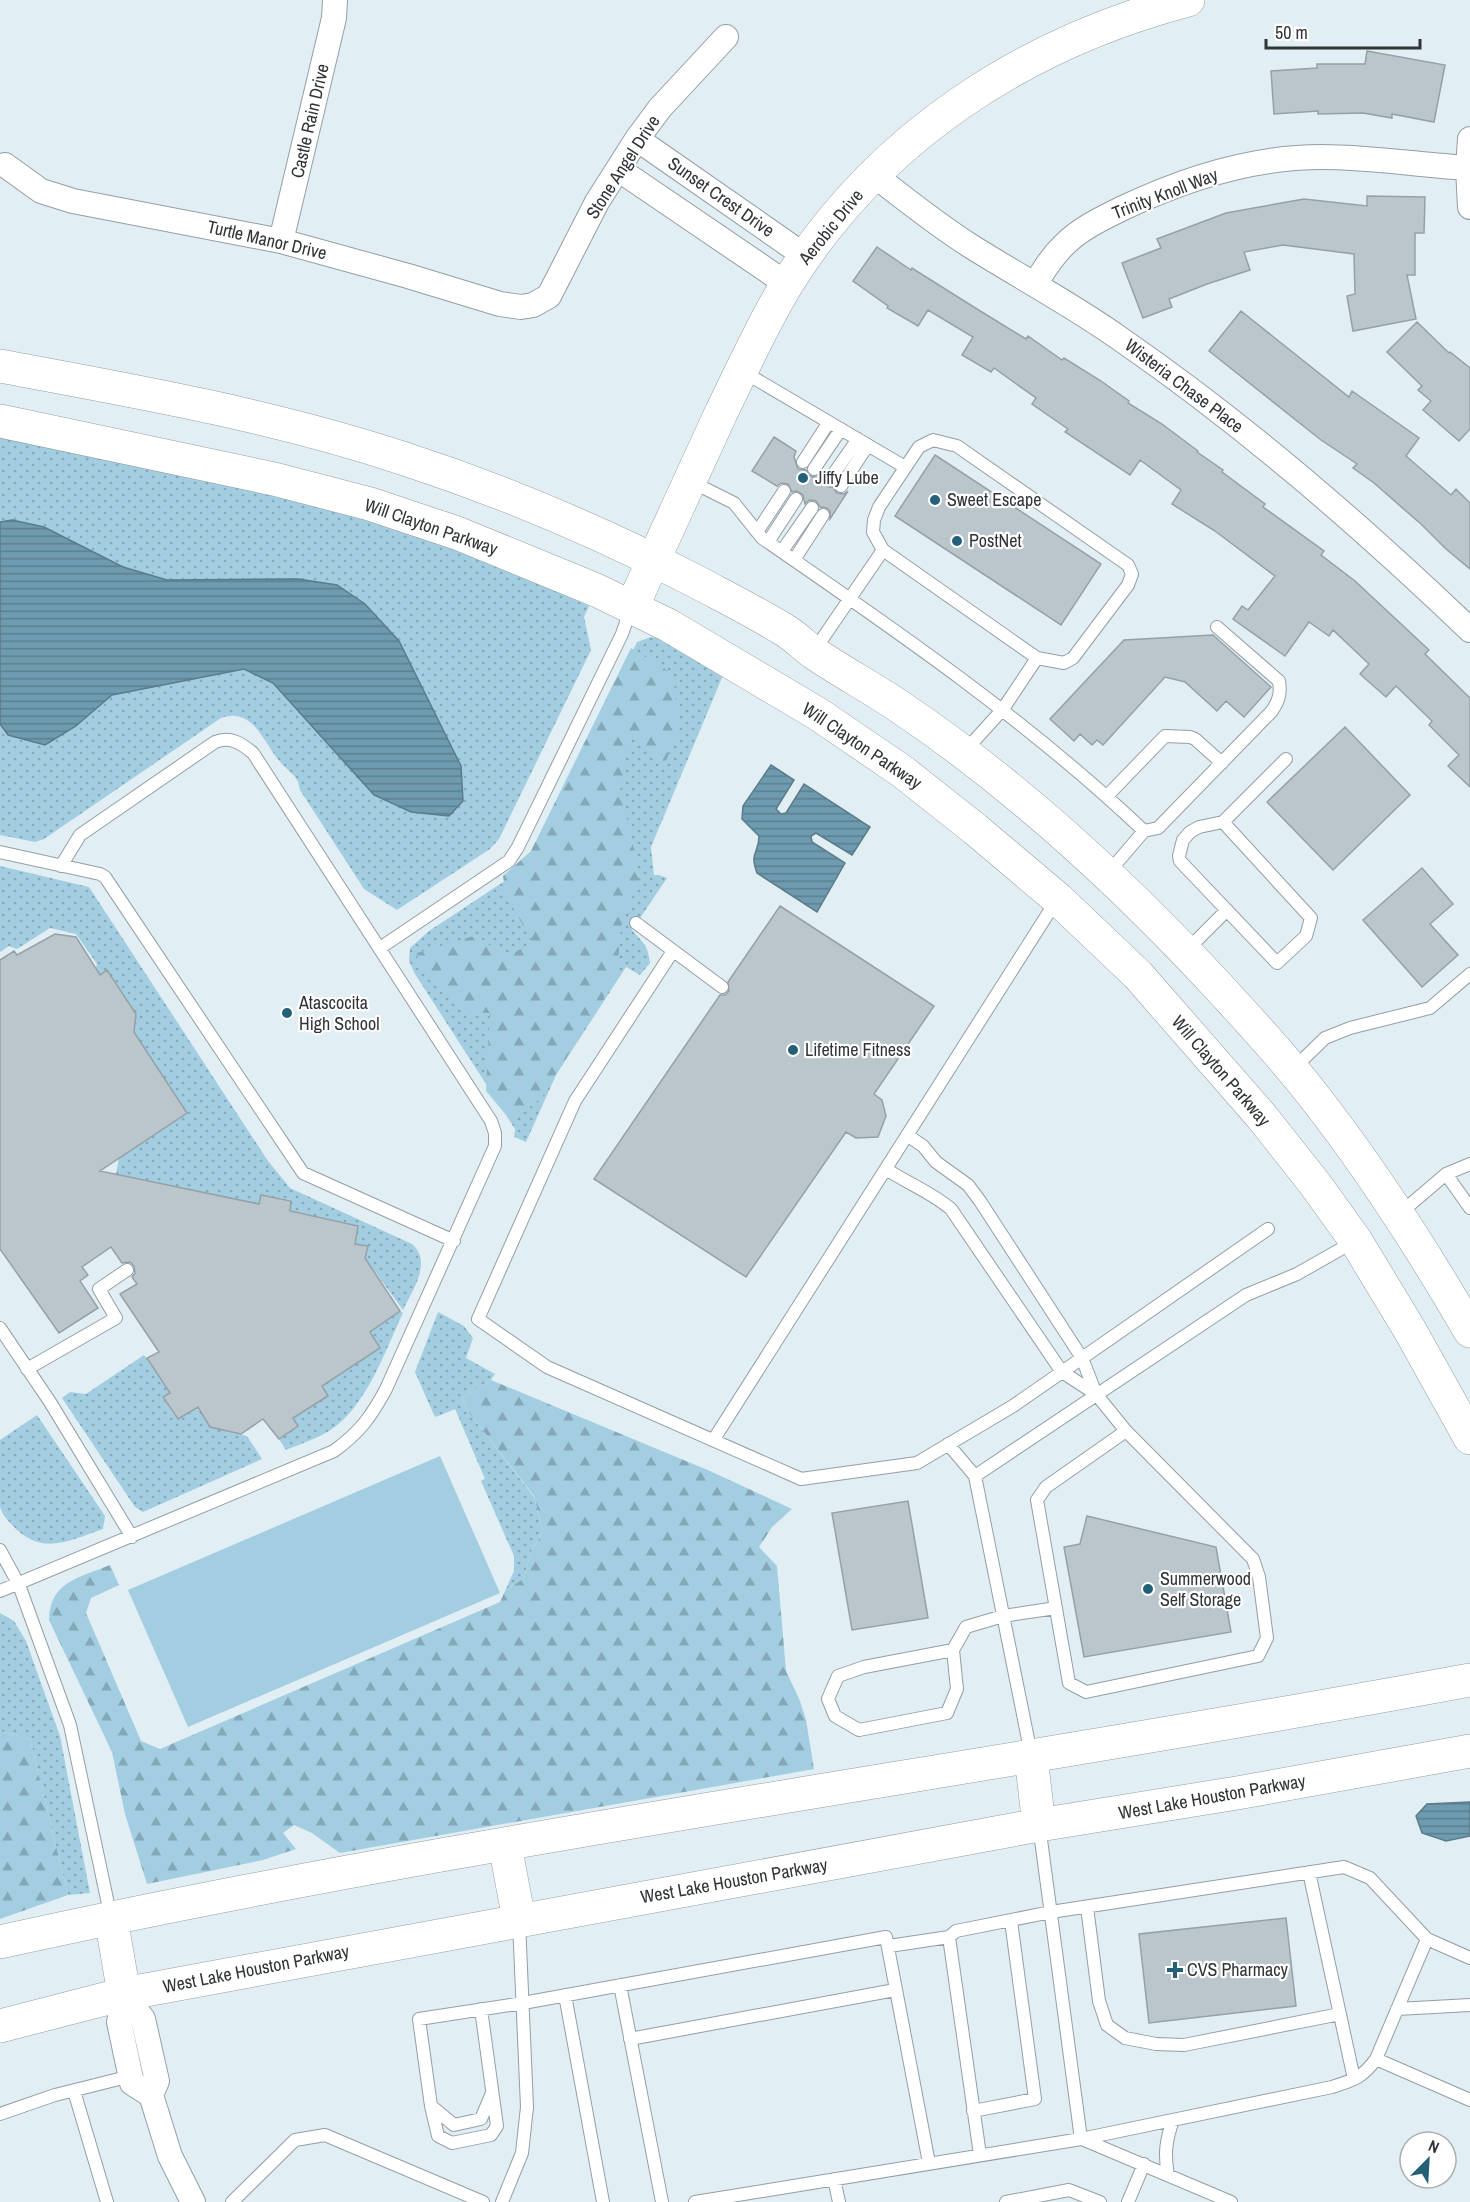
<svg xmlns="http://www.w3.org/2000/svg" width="1470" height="2202" viewBox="0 0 1470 2202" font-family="'Archivo Narrow',sans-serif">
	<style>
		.grass { fill: url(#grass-dots) }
		.forest { fill: url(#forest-firs) }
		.park { fill: #a3cee2 }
		.water { fill: url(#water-rules); stroke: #5b7c8b; stroke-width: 1.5 }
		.building { fill: #bac6cb; stroke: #95a1a6; stroke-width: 1.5 }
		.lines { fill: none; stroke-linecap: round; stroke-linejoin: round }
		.lane-casing { stroke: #939fa4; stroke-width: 14 }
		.street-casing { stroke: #939fa4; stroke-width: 26 }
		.secondary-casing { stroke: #939fa4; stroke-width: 34 }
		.primary-casing { stroke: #939fa4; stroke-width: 34 }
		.lane { stroke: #fff; stroke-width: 12 }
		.street { stroke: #fff; stroke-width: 24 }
		.secondary { stroke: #fff; stroke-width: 33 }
		.primary { stroke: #fff; stroke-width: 33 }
		.poi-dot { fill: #246078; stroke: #fff; stroke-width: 2 }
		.labels { text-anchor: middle; stroke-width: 4.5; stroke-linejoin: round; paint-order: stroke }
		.street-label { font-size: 18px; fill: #303437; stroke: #fff }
		.poi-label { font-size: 18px; fill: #303437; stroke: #fff; text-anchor: start }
	</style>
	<defs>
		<pattern id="grass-dots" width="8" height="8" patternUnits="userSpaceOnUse" patternTransform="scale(1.5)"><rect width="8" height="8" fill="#a3cee2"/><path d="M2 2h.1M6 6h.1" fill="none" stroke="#85a8b8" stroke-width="1.8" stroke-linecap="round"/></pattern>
		<pattern id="forest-firs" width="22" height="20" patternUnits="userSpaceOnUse" patternTransform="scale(1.5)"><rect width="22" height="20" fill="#a3cee2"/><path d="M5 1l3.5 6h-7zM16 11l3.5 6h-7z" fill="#85a8b8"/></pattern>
		<pattern id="water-rules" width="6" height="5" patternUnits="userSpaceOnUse" patternTransform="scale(1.5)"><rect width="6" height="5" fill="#6e9baf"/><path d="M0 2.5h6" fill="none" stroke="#5b7f8f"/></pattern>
	</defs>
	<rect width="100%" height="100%" fill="#e1eef3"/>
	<!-- grass -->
	<path class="grass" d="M0,433L254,482L427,539L527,578L589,606L584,617L591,650L499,839L490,849L397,910L364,889L300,790C298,775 291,774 282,764C264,746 255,706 221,718L44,839L35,842L0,835Z
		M651,637L659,638L724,673L651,847L654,875H659L667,878L632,930C643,943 648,945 650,963L640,975L626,967L556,1075L526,1142L514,1137L515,1129L415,974L409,961L410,948L429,931L529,865L637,642Z
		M0,866L89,887L268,1161L290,1188L412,1244C433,1262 412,1291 403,1310L365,1258L368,1246L355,1244L357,1226L290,1211L291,1200L261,1195L259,1204L116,1174L119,1158L183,1115L185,1110L130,1025L135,1022L136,1014L107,970L93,979L97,964L76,934L50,928L17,949L9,946L0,952Z
		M400,1311L403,1313C385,1351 366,1408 329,1431C316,1439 300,1444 286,1450L279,1439L298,1426L293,1418L328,1396L322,1386L380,1348L370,1332Z
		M438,1312L464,1326L473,1338L466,1358L495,1374L491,1380L462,1398L467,1410L534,1497L543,1532L531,1552L524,1578L505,1591L514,1571V1556L481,1481L485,1479L455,1409L436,1417L434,1415L415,1372Z
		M144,1355L170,1393L163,1398L177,1419L194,1409L200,1410L210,1427L247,1436L262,1459L143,1512L135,1507L62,1398L70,1392L86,1394Z
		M37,1415L105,1516L103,1529C70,1540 42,1557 13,1526C8,1521 1,1513 0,1506C0,1492 0,1457 0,1440Z
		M0,1613L14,1621L26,1641L60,1736L90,1893L68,1895L30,1739L0,1731Z"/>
	<!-- forest -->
	<path class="forest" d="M631,648L673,674L679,729L664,766L631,734L620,788L640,876L621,927L617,976L542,1097L512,1122L486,1091L490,1013L463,1012L418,969L417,953L477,935L505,958L533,942L506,896L503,876L531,851Z
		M491,1380L710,1471L792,1509L772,1527L759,1547L777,1566L786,1671L800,1701L806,1720L814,1769L340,1853L312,1833L294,1825L283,1833L296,1849L263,1860L147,1884L125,1814L112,1752L49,1620C50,1581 79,1578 110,1565L119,1585L91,1598L86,1613L141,1741L160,1749L500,1602L505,1591L524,1578L531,1552L543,1532L534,1496L467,1410L462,1398Z
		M0,1731L30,1739L68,1895L0,1919Z"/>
	<!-- park -->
	<path class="park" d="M440,1456L500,1593L188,1727L128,1590Z"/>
	<!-- water -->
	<path class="water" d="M12,520L44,527L123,567L167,580L298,579L337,585L365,604L399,641L461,766L463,801L449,816L411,812L374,795L273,683L244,669L112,695L76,726L45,745L8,735L0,724V522Z
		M771,765L794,780L776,809L781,814L786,813L804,784L870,827L852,855L816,833L811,836L812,842L845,863L817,912L757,873C749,851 759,855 759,836L742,819L743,806Z
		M1470,1802V1836L1446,1841L1422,1833L1416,1816L1427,1804Z"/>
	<!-- building -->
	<path class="building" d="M1367,51L1445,65L1434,122L1392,114V118L1363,113L1318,114V111L1274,114L1271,71L1317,68V64H1365Z
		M1367,196L1425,197L1424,233H1415V275H1407L1416,319L1353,331L1347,296L1355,294L1354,254L1283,245L1244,252L1250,270L1207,284L1169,299L1172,307L1143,318L1122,263L1161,248L1157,239L1226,213L1304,199L1367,206Z
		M877,247L911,270L912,268L977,309L1026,339L1028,336L1062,360L1064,358L1101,381L1129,401L1128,403L1162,424L1198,451L1197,452L1223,470L1222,472L1265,504L1263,507L1324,551L1321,555L1355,581L1429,650L1425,654L1470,698V787L1448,766L1459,755L1429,725L1432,721L1396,686L1386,697L1360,674L1369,664L1333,630L1329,636L1309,622L1285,656L1233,619L1242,606L1248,610L1275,576L1215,531L1172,504L1181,490L1140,460L1130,475L1065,432L1068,429L1032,404L1036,398L994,368L991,372L962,355L973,337L928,310L918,326L887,308L888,306L853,281Z
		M1241,311L1349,397L1352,391L1419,438L1406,456L1451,495L1456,489L1470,503V569L1446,549L1422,525L1374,483L1353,468L1357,464L1321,440L1209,351Z
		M1417,322L1449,353L1450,352L1470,368V429L1459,441L1423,410L1431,401L1418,390L1422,386L1387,352Z
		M774,437L796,451L794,457L798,469L806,470L809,475L813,477L821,473L823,475V483L829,487H833L837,493L844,494L848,491L830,519V511L827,508L820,507L816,501L809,500L805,504L803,495L797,491L792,492L788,484L781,483L777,486L752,471Z
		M935,455L1101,564L1061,625L895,516Z
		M1213,635L1271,687L1244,717L1226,701L1217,711L1185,682L1165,677L1103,745L1097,740L1092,745L1080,734L1074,741L1050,719L1124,640Z
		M1345,727L1410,795L1333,870L1267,802Z
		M1422,868L1453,904L1430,924L1458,955L1422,987L1363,920Z
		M780,906L934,1006L874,1094L882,1100L886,1116L878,1137L856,1138L846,1132L746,1277L594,1179L720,995H725L729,991L728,982Z
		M55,934L76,937L100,975L107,970L136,1014L134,1032L187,1113L100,1171L259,1204L261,1195L291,1201L290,1211L358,1226L355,1244L368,1246L365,1258L400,1311L370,1332L380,1348L322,1386L328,1396L293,1418L298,1426L279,1439L263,1419L241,1434L210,1427L198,1407L178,1419L163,1397L170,1393L147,1358L159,1352L120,1294L137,1284L132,1277L135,1273L134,1266L130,1262L122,1263L111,1247L82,1267L88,1275L80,1281L98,1308L59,1333L0,1249V960L14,951L17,955Z
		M908,1501L928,1618L852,1630L832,1513Z
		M1087,1516L1216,1547L1231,1632L1084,1657L1064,1547L1080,1544Z
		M1286,1918L1296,2006L1149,2023L1139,1934Z"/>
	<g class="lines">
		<!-- lane casing -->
		<g class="lane-casing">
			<path id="lane" d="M742,371L905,467
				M803,462L829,422
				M814,469L841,429
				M830,479L858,439
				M692,482L734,503L762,538C894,629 1027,720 1144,831L1158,828L1272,711C1279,700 1281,694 1279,681L1217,627
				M841,486L868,445
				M757,532L784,491
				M768,542L796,499
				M883,550L1037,658
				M782,551L812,508
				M794,560L823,515
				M814,651L883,550L873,532L874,520L879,507L919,447L933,440L957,446L1128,565L1132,574L1128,585L1073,658L1064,663L1037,658L1003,709L964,752
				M1107,796L1165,736L1190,737L1195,739L1222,763
				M1223,822L1311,918L1306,936L1277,963L1180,861L1179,856L1183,840L1190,832L1199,827L1223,822L1286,759
				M0,852L100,874L105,877L303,1173L454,1241
				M1108,873L1144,831
				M636,923L722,987
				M380,948L509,861L518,847L622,634L631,608
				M673,951L575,1101L478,1319L547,1367L801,1479L917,1463L1013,1406L1268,1229
				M1186,951L1227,910
				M1293,1069L1325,1038L1350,1028L1430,1008L1470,974
				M907,1135L923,1146L936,1162L968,1185L980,1201L1082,1358L1096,1394L1126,1431L1253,1559L1259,1577L1267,1638L1258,1656L1086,1692L1069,1683L1037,1500L1046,1487L1126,1431
				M886,1169C907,1183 931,1192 951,1209L1062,1372L1096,1394
				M1446,1174L1470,1208
				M1398,1215L1446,1174L1470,1164
				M0,1328L50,1402L132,1537
				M27,1369L116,1318L99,1289L127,1270
				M714,1439L1056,901
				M948,1444L975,1476L1031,1754
				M975,1476L1246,1295L1297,1274L1355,1241
				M0,1550L19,1585L70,1725L111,1918
				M0,1591L334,1451C360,1432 371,1417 386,1389L495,1146V1133L491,1121L253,753C241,743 230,736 215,742L80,835L61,866
				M953,1650L864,1667L838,1676L828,1699L835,1716L859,1730L947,1713L957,1689L953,1650L966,1627L1003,1616L1056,1608
				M1039,1825L1081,2139
				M1309,1872L1354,2079
				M1087,1907L1099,2001L1107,2025L1125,2038L1156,2044L1184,2045L1340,2014
				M889,1946L949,1937
				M620,1985L662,2202
				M565,1995L603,2202
				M481,2009L497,2126L491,2135L452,2143L438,2136L431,2106L419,2019L523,2003L886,1937L929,2163
				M1397,2009L1470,2005
				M630,2039L895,1990
				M1376,2059L1470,2100
				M74,2091L107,2202
				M431,2106L454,2125L481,2119L492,2093
				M973,2111L1035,2099L1011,1921
				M0,2114L55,2095L131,2076
				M1082,2139L1231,2202
				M980,2155L949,1937L956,1931L1051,1912L1344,1867L1370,1878L1427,1939L1470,1958
				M1168,2175C1164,2154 1166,2140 1173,2120
				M834,2179L839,2202
				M232,2202L295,2140L325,2135L483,2202
				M502,2202L522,2153L527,2107L519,1922
				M695,2202L1081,2139L1332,2087C1354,2080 1362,2078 1376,2059L1427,1939
				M1006,2202L1069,2190L1100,2202
				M1128,2202L1144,2164"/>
		</g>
		<!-- street casing -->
		<g class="street-casing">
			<path id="street" d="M637,139L805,256
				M1470,139L1468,168L1470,207
				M5,165L41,191L73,201L281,241L408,276L500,304L521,307L533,305L549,296L597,202L637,139L660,108L726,37
				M618,169L787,284
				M874,175C905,199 936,224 969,245C1018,276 1071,304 1119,338C1245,425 1359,524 1470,630
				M281,241L334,18L335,0
				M1035,284C1044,270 1052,256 1065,244C1081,228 1103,218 1123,208C1184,179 1252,157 1321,157C1370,157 1419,165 1468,168
				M124,1994L143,2019L157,2081L151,2095L132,2083L119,2022Z
				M151,2095L170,2156L193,2202"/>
		</g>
		<!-- secondary casing -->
		<g class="secondary-casing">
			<path id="secondary" d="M0,366C135,391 271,415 402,458C504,491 602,533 697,582C727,598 757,613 786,631C796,637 804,646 814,653C842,672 872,688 900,707C1016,785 1121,882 1216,984C1249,1020 1283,1056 1313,1095C1371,1169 1423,1250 1470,1331
				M0,421L274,479L370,504L457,533L596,590L668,625L818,714L903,772L975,829L1058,899L1138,975L1262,1117L1315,1184L1356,1241L1411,1332L1470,1438
				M632,607C662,542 691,478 721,413C742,370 762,325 787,284C877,138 1024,43 1188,0"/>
		</g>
		<!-- primary casing -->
		<g class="primary-casing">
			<path id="primary" d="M1031,1757L1039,1825
				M505,1845L519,1920
				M111,1918L124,1994
				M0,1942C486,1835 981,1771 1470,1680
				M0,2026L124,1994L1039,1825L1237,1793L1470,1751"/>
		</g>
		<!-- lane -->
		<use href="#lane" class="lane"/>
		<!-- street -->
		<use href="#street" class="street"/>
		<!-- secondary -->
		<use href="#secondary" class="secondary"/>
		<!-- primary -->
		<use href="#primary" class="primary"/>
	</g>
	<!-- markers -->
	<g class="poi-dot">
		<circle cx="803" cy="478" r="6"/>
		<circle cx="935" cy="500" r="6"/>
		<circle cx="957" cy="541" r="6"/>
		<circle cx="287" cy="1013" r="6"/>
		<circle cx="793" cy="1050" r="6"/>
		<circle cx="1148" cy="1589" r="6"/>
		<path d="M1172 1961h6v6h6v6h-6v6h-6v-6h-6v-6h6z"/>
	</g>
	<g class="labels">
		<!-- street labels -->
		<g class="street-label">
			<text transform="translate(310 121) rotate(-77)" y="6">Castle Rain Drive</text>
			<text transform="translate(623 167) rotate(-57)" y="6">Stone Angel Drive</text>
			<text transform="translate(1165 194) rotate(-21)" y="6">Trinity Knoll Way</text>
			<text transform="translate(721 197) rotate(35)" y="6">Sunset Crest Drive</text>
			<text transform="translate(831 227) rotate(-51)" y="6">Aerobic Drive</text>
			<text transform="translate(267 240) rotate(13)" y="6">Turtle Manor Drive</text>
			<text transform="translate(1184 386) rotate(37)" y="6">Wisteria Chase Place</text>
			<text transform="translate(431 527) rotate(19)" y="6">Will Clayton Parkway</text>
			<text transform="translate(862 746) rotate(34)" y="6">Will Clayton Parkway</text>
			<text transform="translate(1221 1071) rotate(49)" y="6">Will Clayton Parkway</text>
			<text transform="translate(1212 1797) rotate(-10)" y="6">West Lake Houston Parkway</text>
			<text transform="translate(734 1881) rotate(-10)" y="6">West Lake Houston Parkway</text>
			<text transform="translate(256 1969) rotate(-11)" y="6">West Lake Houston Parkway</text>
		</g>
		<!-- poi labels -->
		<g class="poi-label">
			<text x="815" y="484">Jiffy Lube</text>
			<text x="947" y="506">Sweet Escape</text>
			<text x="969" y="547">PostNet</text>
			<text x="299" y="1009">Atascocita<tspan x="299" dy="21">High School</tspan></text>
			<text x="805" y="1056">Lifetime Fitness</text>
			<text x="1160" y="1585">Summerwood<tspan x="1160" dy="21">Self Storage</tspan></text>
			<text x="1187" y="1976">CVS Pharmacy</text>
		</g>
	</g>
	<!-- north arrow -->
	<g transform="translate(1428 2160) rotate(24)"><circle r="28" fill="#ffffff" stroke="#acaeaf" stroke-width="1.5"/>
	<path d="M0-4.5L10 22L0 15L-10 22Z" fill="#246078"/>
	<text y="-9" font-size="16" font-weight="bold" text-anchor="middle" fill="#303437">N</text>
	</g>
	<!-- scale -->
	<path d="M1266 39v9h154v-9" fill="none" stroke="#303437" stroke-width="3"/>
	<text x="1275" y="39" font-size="18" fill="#303437" stroke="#ffffff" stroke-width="4.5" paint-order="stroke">50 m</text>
</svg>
